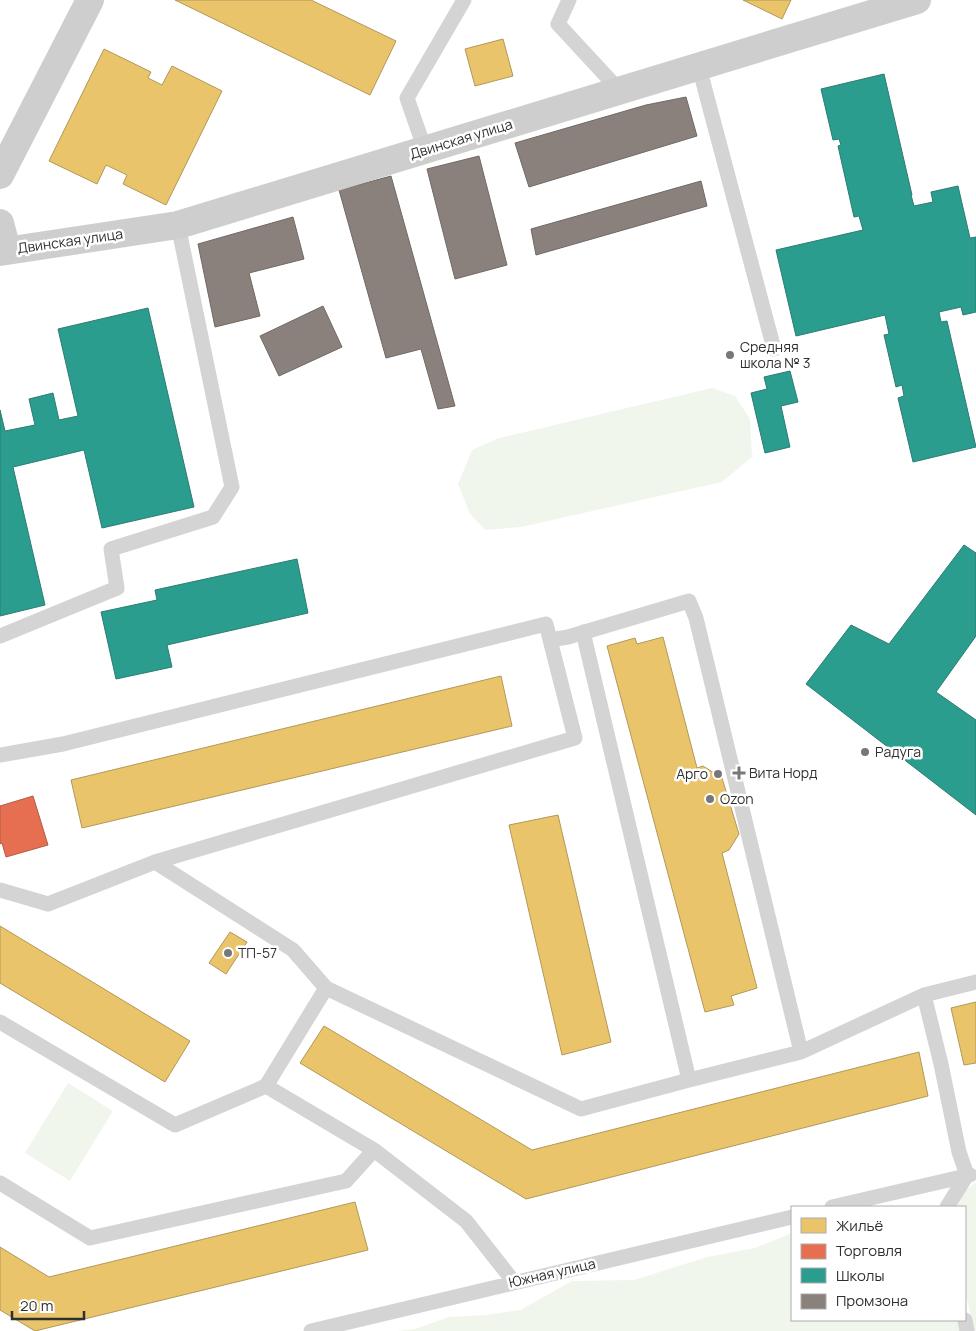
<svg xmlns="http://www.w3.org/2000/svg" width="976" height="1331" viewBox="0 0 976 1331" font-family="Manrope,sans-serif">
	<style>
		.green { fill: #f1f6ed }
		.homes { fill: #e9c46a; stroke: #b29859 }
		.shops { fill: #e76f51; stroke: #b05c47 }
		.schools { fill: #2a9d8f; stroke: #2c7c72 }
		.industry { fill: #8a817c; stroke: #6f6965 }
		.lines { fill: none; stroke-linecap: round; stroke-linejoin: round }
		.lane { stroke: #d4d4d4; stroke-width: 15 }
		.secondary { stroke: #cecece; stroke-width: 28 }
		.poi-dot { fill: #787878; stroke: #fff; stroke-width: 2 }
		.labels { text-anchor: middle; stroke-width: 5; stroke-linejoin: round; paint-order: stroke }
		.street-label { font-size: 14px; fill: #303030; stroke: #fff }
		.poi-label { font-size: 14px; fill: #303030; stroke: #fff; text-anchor: start }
	</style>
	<rect width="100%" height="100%" fill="#fff"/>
	<!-- green -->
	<path class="green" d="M712,388L735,396L750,419L752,457L722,482L521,527L485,530L470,514L458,484L472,450L499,438Z
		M68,1083L113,1111L70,1181L25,1153Z
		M976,1182V1331H974L965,1290V1207H954L965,1191Z
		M792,1233V1320H961L962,1331H397L415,1329L449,1317L486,1315L520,1310L572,1281L634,1280L707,1257L755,1248Z"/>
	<!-- homes -->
	<path class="homes" d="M175,0H311L396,41L370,95Z
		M743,0H791L782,19Z
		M503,39L513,76L475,86L465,49Z
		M104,49L151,72L148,78L162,85L172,66L222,91L166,205L123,184L127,175L106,165L97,184L49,161Z
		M663,637L697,768L703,766L722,778L739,834L729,850L722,853L757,988L731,996L734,1005L705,1012L607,646L635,638L637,644Z
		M501,676L512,726L82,828L71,780Z
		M558,815L611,1042L562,1055L509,825Z
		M0,926L190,1041L165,1082L0,983Z
		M230,932L247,942L226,974L209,963Z
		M976,1002V1063L964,1065L951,1008Z
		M324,1026L532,1150L919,1052L928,1096L526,1199L300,1063Z
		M355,1202L368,1250L35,1331L0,1310V1247L49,1277Z"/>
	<!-- shops -->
	<path class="shops" d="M33,796L48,845L6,857L2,843L0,844V806Z"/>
	<!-- schools -->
	<path class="schools" d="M884,74L912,195H911L914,206L933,202L931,192L958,186L970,238L976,237V312L963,315L961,307L939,312L941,322L947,321L976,447L913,462L898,398L904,396L902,385L896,387L884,335L889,334L885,315L796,336L776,250L863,230L859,216L854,217L838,146L841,145L839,139L833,140L821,89Z
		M148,308L194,507L102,528L84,450L13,467L45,605L0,616V410L5,431L35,425L29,399L53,393L59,420L78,416L58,329Z
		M790,371L798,402L781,406L790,447L765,453L751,393L767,389L764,377Z
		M964,545L976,553V636L936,692L976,720V815L806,684L851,625L889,644Z
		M297,559L308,613L167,645L172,667L116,679L101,612L157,600L155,590Z"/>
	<!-- industry -->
	<path class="industry" d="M686,97L697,136L529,187L515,143L646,105Z
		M479,156L507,265L455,279L427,169Z
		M391,176L455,406L438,409L421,349L386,358L339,190Z
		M701,181L707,206L536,255L531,229Z
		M293,217L304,259L249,273L260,316L215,327L198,244Z
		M323,306L342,347L279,376L260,336Z"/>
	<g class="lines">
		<!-- lane -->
		<path class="lane" d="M569,0L558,24L620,91
			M699,67L774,349
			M425,150L407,98L464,0
			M583,632L689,1080
			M0,636L117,588L111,549L213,517L232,487L178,225
			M550,640L568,637L689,601L696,618L801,1052
			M0,755L63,744L546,624L575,738L155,862L48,904L0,890
			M155,862L293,950L326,988
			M924,995L941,1064L959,1152L967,1175L947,1207
			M0,1022L175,1125L266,1086L326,988L581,1109L689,1080L801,1052L924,995L976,982
			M266,1086L374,1150
			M0,1183L90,1238L346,1181L374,1150L466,1221L514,1282
			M832,1207L970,1175
			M965,1320L967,1331
			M311,1331L792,1217"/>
		<!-- secondary -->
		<path class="secondary" d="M0,175L90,0
			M0,223L7,250
			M0,252L178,225L917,0"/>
	</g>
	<!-- markers -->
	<g class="poi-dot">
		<circle cx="730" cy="355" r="5"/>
		<circle cx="865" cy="752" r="5"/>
		<path d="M736.5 765.5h5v5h5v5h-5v5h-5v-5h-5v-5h5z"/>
		<circle cx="718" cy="774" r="5"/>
		<circle cx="710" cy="799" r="5"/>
		<circle cx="228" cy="953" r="5"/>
	</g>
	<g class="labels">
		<!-- street labels -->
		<g class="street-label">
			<text transform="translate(461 139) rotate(-17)" y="5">Двинская улица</text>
			<text transform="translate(70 241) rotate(-8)" y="5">Двинская улица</text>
			<text transform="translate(552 1273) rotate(-13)" y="5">Южная улица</text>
		</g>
		<!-- poi labels -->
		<g class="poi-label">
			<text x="740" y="352">Средняя<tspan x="740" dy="16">школа № 3</tspan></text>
			<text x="875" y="757">Радуга</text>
			<text x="749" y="778">Вита Норд</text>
			<text x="708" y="779" text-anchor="end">Арго</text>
			<text x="720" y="804">Ozon</text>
			<text x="238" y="958">ТП-57</text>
		</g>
	</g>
	<!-- legend -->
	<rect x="791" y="1206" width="175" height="115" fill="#ffffff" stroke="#acacac"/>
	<rect x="801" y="1218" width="25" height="15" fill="#e9c46a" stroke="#acacac"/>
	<text x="836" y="1231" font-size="15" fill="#303030">Жильё</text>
	<rect x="801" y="1244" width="25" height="15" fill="#e76f51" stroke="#acacac"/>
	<text x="836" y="1256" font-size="15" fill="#303030">Торговля</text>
	<rect x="801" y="1268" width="25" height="15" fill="#2a9d8f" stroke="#acacac"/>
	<text x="836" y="1281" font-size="15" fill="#303030">Школы</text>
	<rect x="801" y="1294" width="25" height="15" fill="#8a817c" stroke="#acacac"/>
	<text x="836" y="1306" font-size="15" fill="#303030">Промзона</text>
	<!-- scale -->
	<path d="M12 1311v8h72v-8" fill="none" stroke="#303030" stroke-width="2.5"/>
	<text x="20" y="1311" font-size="15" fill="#303030" stroke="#ffffff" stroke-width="4" paint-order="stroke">20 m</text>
</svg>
